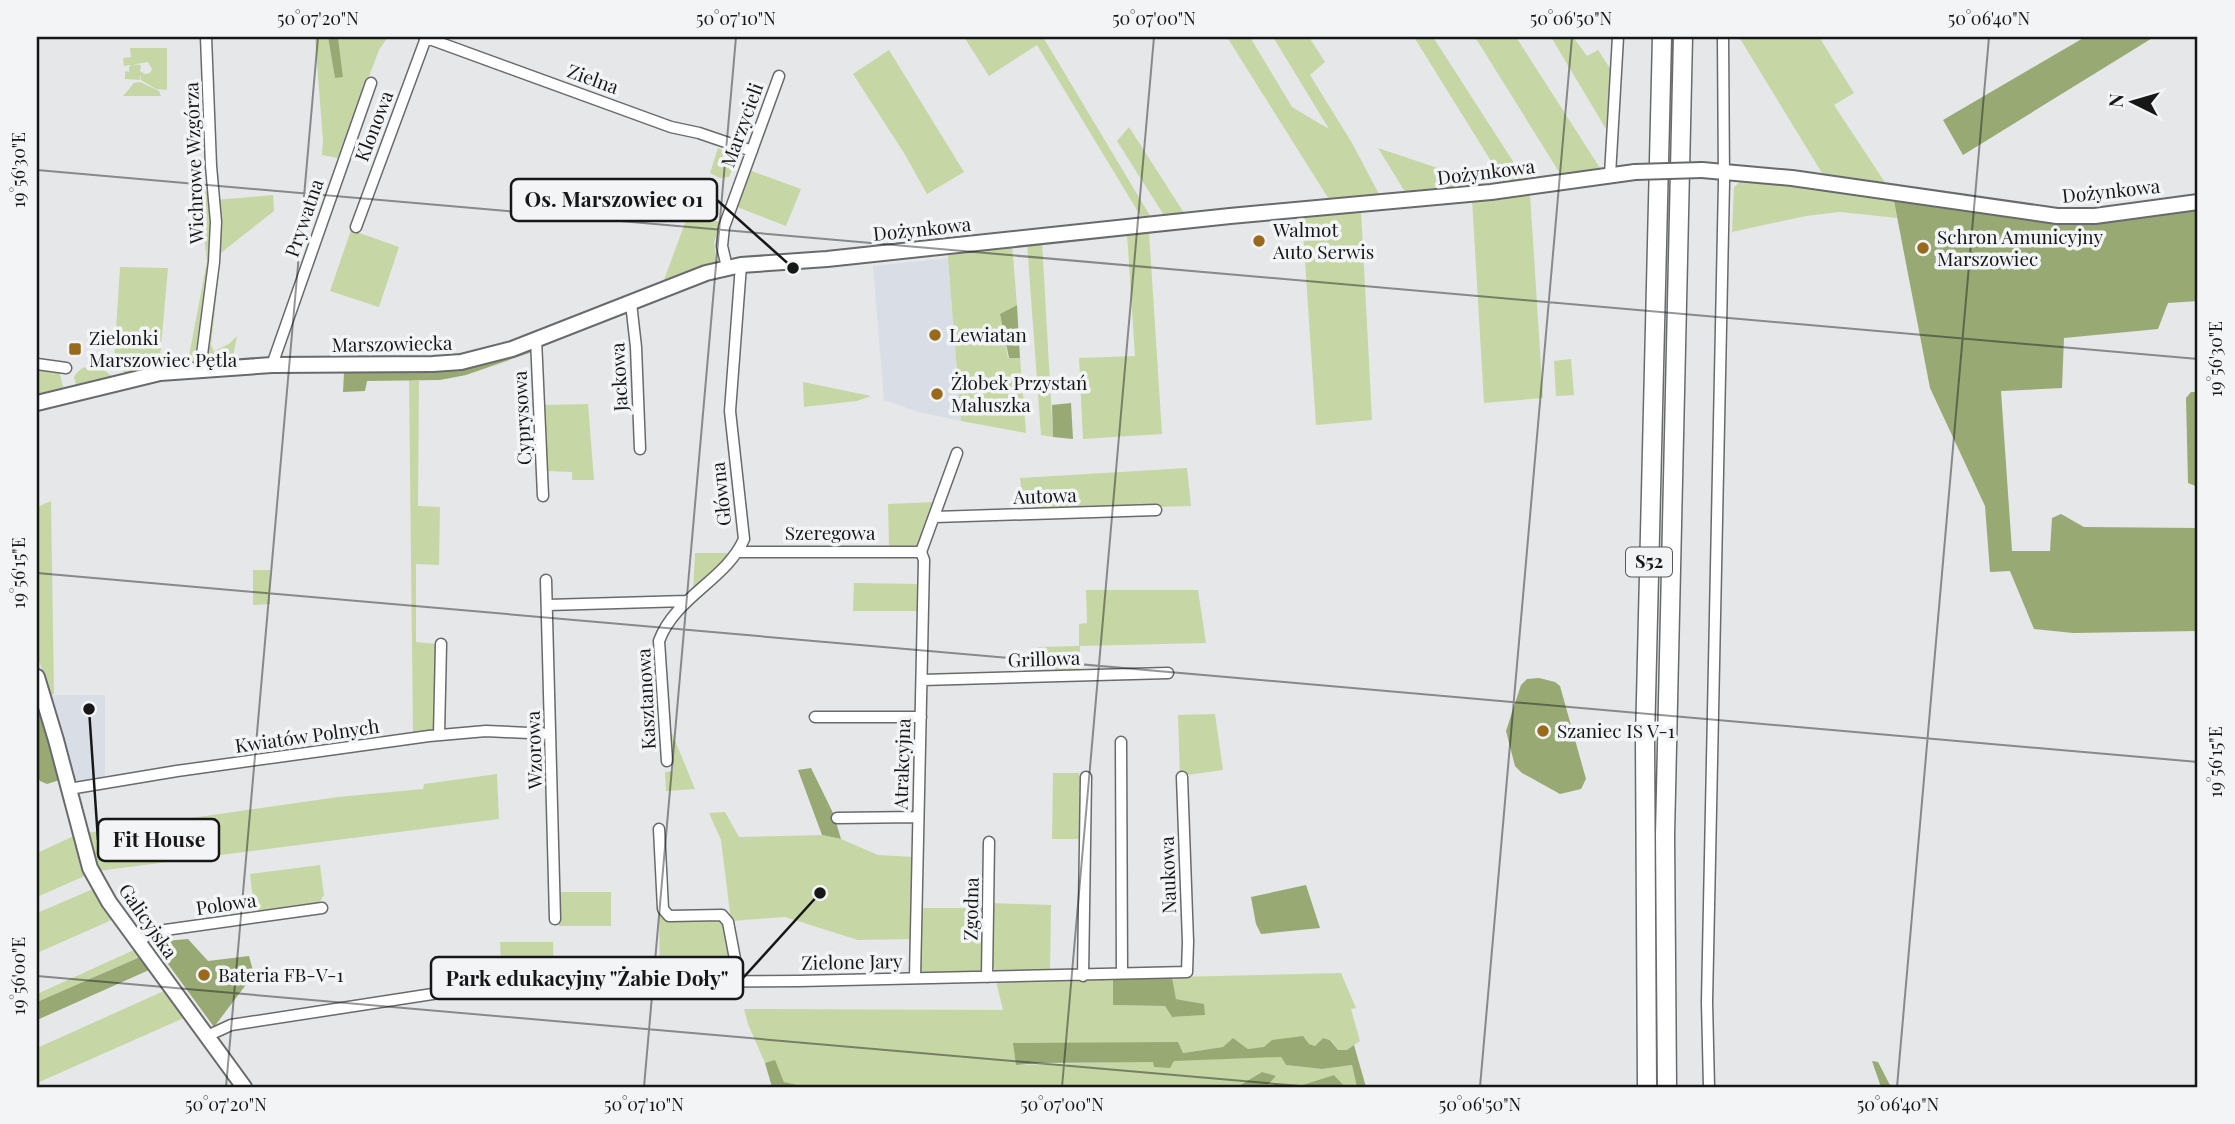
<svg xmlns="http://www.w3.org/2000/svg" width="2235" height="1124" viewBox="0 0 2235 1124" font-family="'Playfair Display',serif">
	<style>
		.built { fill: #d9dde6 }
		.green { fill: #c6d7a5 }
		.forest { fill: #98a974 }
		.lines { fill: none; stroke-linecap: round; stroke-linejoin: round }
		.street-casing { stroke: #696a6c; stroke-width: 13 }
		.secondary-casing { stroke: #696a6c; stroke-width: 18 }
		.highway-casing { stroke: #696a6c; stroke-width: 21 }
		.street { stroke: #fff; stroke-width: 10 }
		.secondary { stroke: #fff; stroke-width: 14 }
		.highway { stroke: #fff; stroke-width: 18 }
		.secondary-bridge-casing { stroke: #696a6c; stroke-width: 18; stroke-linecap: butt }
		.secondary-bridge { stroke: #fff; stroke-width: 14 }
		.ticks { fill: none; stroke: #171718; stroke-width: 2; stroke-opacity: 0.45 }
		.poi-dot { fill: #9a6a1c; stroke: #f3f4f6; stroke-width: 2.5 }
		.labels { text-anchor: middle; stroke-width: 7; stroke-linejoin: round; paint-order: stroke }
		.shield { fill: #f3f4f6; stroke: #59595b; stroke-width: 2 }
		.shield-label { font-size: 18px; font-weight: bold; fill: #171718 }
		.street-label { font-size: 19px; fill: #171718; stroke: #f3f4f6 }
		.poi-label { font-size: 19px; fill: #171718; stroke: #f3f4f6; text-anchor: start }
		.leader { fill: none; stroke: #171718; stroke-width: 2.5 }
		.callout-dot { fill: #171718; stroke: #f3f4f6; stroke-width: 2.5 }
		.callout { fill: #f3f4f6; stroke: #171718; stroke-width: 2.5 }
		.callout-label { font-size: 21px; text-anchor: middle; font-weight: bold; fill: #171718 }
		.neatline { fill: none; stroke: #171718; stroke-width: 2.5 }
		.ticks-label { font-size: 18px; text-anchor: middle; fill: #171718 }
	</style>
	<rect width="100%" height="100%" fill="#e6e7e9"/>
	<!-- built -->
	<path class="built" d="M948,258L961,421L919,412L884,400L873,266Z
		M51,695H105V781L72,786Z"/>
	<!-- green -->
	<path class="green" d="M315,37H328L335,78L343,76L338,37H388L379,50L338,158L322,155L323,141Z
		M964,37H1043L1152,219L1143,220L1037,45L989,76Z
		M1227,37H1250L1292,107L1329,129L1273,37H1309L1325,62L1310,75L1352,143L1380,196L1330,201Z
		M1414,37H1433L1525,180L1504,182Z
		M1475,37H1516L1600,168L1561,175Z
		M1551,37H1573L1587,56L1598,50L1611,70L1606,129Z
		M1739,37H1790L1792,39L1796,37H1819L1854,93L1834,105L1886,184L1822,173Z
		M130,48H167V90L156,89L141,80V74L140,80L125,79V71L129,72V67L132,64L141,65L140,71L145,74L150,73L152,69L148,62L124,66L123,58L131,57Z
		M889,50L964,172L927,194L904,153L853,74Z
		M140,82L159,91L161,96H123L134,83Z
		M1129,127L1186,216L1165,217L1117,141Z
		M718,148L734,157L735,164L729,177L720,178L710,173Z
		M1378,148L1485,184L1407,195Z
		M749,170L801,189L786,226L737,207Z
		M1740,182L1779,184L1894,201L1897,218L1840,212L1806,216L1732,232L1734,187Z
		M205,191H209L212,238L194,364L126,374L114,362L120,267L168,268L160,358L189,356L207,261L203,228L207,222Z
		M1530,194L1543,398L1484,403L1472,199Z
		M273,195L274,211L217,256L219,271L211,345L214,351L229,344L237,336L232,361L203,362L216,200Z
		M1361,210L1372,420L1316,425L1302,216Z
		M689,212L720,222L714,243L717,262L664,280Z
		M351,230L399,247L379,307L330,291Z
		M1149,232L1162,434L1083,439L1079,358L1135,356L1127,234Z
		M1042,241L1053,437L1041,435L1027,243Z
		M1012,244L1017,305L1000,314L1008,358H1020L1026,433L961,421L948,258L949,251Z
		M1571,359L1574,395L1556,396L1554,361Z
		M97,365L112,376L76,385L74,377C79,367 87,367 97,365Z
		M37,368L53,369L60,374L63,387L61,390L37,396Z
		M409,380L419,381L418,506L440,507L439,565L416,564V642L437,644L436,733L413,735Z
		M803,382L871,396L857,401L804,407Z
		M588,404L594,480H572V472L546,471L543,405Z
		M1187,468L1191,506L1024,511L1020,478Z
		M51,501L54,694L51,695L37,655V507Z
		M936,502L920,547L889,546L888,504Z
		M695,553H733L693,590Z
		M253,570H270V604L253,605Z
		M854,583L921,584V611H853Z
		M1086,590H1198L1206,643L1080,646L1079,673L1039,675L1038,647L1079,646V624L1087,623Z
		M1215,714L1223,770L1180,776L1178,715Z
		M672,733L695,789L666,791L665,772L673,771Z
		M1053,773H1079L1082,785V839H1052Z
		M497,774L499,819L98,871L86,833L338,797L423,789L424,784Z
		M725,812L739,837L822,835L841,839L878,855L914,857L911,939L858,940L785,917L731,921L721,840L709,813Z
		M74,836L87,875L37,897V853Z
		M320,865L324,895L316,907L255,915L250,874Z
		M93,889L114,919L37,953V913Z
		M559,892H611V926H559Z
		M991,903L1051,905L1050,971H995L992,963Z
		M920,908H984L981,974H918Z
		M659,913C678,927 707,911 727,925L734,975L730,978L660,979Z
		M500,942H553L554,981L502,984Z
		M134,950L140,957L37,1002V994Z
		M1341,973L1356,1008L1351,1009L1360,1041L1347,1050H1338L1331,1040L1323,1038L1315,1046L1309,1044L1248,1049L1233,1038L1223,1047L1182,1053L1178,1042L1016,1065L1281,1057L1286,1065L1322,1069L1352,1065L1357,1087H1345L1334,1075L1296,1087H1266L1276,1076L1262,1072L1237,1087H798L797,1085L784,1082L775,1061L765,1063L748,1024L744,1009L1003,1010L996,981L1113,978L1114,1005L1165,1006L1172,1017L1204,1015V1004L1176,999L1172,977Z
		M166,990L186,1017L37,1083V1048Z"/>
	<!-- forest -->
	<path class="forest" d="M328,37H338L343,77L335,78Z
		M2085,37H2154L1963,155L1943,120Z
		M1894,201L2054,223C2103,224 2150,212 2198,209V301L2168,303L2158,329L2064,338L2062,388L2001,391L2012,551H2050L2052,518L2061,514L2084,527L2198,528V631L2073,633L2034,629L2010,571L1990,572L1985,506L1930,388Z
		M1017,305L1020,358H1009L1000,314Z
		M529,348L532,352L466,375L440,380L367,381L365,391L343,392L344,372L438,371L465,368Z
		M2191,392H2198V487L2188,483L2186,398Z
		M1071,403L1073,439L1053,437L1052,405Z
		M1539,678L1555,682L1560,686L1586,779L1581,789L1560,794L1522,773L1515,766L1506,731L1521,685L1527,679Z
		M37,695L60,780L47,784L40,781L37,775Z
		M811,768L834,815L841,839L822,835L798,770Z
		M1306,885L1320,928L1261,934L1256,924L1251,897Z
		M188,939L208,961L249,956L254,974L214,1027L152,942Z
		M140,957L149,970L37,1020V1002Z
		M1172,977L1176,999L1204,1004L1205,1015L1172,1017L1165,1006L1113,1005V978Z
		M1303,1036L1309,1044L1315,1046L1323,1038L1330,1040L1338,1050H1347L1354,1045L1366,1087H1357L1352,1065L1322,1069L1286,1065L1281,1057L1174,1061L1170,1068L1154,1067L1153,1062L1039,1063L1016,1065L1013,1043L1178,1042L1183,1053L1223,1047L1233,1038L1248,1049L1264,1047L1272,1040Z
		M775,1060L784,1082L797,1085L798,1087H772L765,1063Z
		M1872,1061L1878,1062L1891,1087H1881Z
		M1262,1072L1276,1076L1266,1087H1237Z
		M1334,1075L1345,1087H1296Z"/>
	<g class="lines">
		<!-- street casing -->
		<g class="street-casing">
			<path id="street" d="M424,37L671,127L699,133L752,151
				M1610,175L1618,37
				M356,227L426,38
				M727,267L722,246L724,227L779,76
				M631,303L636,347L640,449
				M536,339L543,496
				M37,364L66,368
				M272,365L371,83
				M200,370L214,262L216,222L211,166L206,37
				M935,517L1156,510
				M738,552H921
				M921,552L957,453
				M546,580L555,919
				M548,605L686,601
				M922,680L1168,673
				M815,717H921
				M439,735L441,644
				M1121,742L1122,973
				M667,761L659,641C675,597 727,579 744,539L730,411L741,265
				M69,789L177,771L429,736L486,731L550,734
				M837,818L918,817
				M659,829L663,909L669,916L722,915L728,922L739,980
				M138,943L151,932L322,908
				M1083,976L1086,777
				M987,977L989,842
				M915,978L924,560L921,552
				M207,1036L231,1025L478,987L601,982L799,981L1187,972L1188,942L1182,777
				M1709,1087L1707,1002L1724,182L1723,37"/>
		</g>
		<!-- secondary casing -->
		<g class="secondary-casing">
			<path id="secondary" d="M1702,170L1792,178L2057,216H2095L2198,202
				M37,403L160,373L272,365L433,364L461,362L512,349L706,273L741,265L827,259L1230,216L1491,192L1635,172
				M37,677L56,740L90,868L109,902L244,1087"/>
		</g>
		<!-- highway casing -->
		<g class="highway-casing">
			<path id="highway" d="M1647,1087L1645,740L1662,37
				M1667,1087L1665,835L1683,37"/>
		</g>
		<!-- street -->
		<use href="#street" class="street"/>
		<!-- secondary -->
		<use href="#secondary" class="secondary"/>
		<!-- highway -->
		<use href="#highway" class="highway"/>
		<!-- secondary-bridge casing -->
		<g class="secondary-bridge-casing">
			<path id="secondary-bridge" d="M1635,172L1702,170"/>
		</g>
		<!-- secondary-bridge -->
		<use href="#secondary-bridge" class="secondary-bridge"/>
	</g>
	<!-- ticks -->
	<path class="ticks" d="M37,170L2198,359M37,573L2198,762M37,976L1311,1087M226,1087L318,37M644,1087L736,37M1062,1087L1154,37M1480,1087L1572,37M1897,1087L1989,37"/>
	<!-- markers -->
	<g class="poi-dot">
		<circle cx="1259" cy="241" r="7"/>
		<circle cx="1923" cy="248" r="7"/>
		<circle cx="935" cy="335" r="7"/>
		<rect x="68" y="342" width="14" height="14" rx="3.5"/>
		<circle cx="937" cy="394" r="7"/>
		<circle cx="1543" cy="731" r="7"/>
		<circle cx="204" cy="975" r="7"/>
	</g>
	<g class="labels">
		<!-- shield labels -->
		<rect class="shield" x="1626" y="547.5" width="46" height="29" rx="5"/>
		<g class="shield-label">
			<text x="1649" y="568">S52</text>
		</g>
		<!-- street labels -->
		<g class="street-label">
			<text transform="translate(593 79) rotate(20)" y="7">Zielna</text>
			<text transform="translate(742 125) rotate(-70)" y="7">Marzycieli</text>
			<text transform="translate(374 126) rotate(-69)" y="7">Klonowa</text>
			<text transform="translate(194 163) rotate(-92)" y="7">Wichrowe Wzgórza</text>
			<text transform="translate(1486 172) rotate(-7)" y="7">Dożynkowa</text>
			<text transform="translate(2111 191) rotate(-6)" y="7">Dożynkowa</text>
			<text transform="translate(304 218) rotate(-71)" y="7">Prywatna</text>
			<text transform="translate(922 229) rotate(-6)" y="7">Dożynkowa</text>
			<text transform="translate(392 344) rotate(-1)" y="7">Marszowiecka</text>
			<text transform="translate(619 377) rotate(-93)" y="7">Jackowa</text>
			<text transform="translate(522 418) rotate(-93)" y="7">Cyprysowa</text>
			<text transform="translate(721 494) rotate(-96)" y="7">Główna</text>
			<text transform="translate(1045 496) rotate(-2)" y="7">Autowa</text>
			<text x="830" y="540">Szeregowa</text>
			<text transform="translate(1044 659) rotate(-2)" y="7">Grillowa</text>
			<text transform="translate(646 699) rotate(-93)" y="7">Kasztanowa</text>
			<text transform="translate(307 736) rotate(-8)" y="7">Kwiatów Polnych</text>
			<text transform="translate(534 750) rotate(-92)" y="7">Wzorowa</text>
			<text transform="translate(902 764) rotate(-88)" y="7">Atrakcyjna</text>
			<text transform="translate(1168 875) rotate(-92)" y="7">Naukowa</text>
			<text transform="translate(226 904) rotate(-8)" y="7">Polowa</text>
			<text transform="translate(971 909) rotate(-89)" y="7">Zgodna</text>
			<text transform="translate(148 921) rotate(55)" y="7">Galicyjska</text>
			<text transform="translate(852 962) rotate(-1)" y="7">Zielone Jary</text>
		</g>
		<!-- poi labels -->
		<g class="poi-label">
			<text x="1273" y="237">Walmot<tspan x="1273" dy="22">Auto Serwis</tspan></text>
			<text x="1937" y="244">Schron Amunicyjny<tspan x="1937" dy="22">Marszowiec</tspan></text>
			<text x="949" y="342">Lewiatan</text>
			<text x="89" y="345">Zielonki<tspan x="89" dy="22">Marszowiec Pętla</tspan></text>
			<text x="951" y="390">Żłobek Przystań<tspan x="951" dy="22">Maluszka</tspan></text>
			<text x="1557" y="738">Szaniec IS V-1</text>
			<text x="218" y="982">Bateria FB-V-1</text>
		</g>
	</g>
	<!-- callouts -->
	<path class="leader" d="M793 268L717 200M89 709L98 840M820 893L743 978"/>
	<g class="callout-dot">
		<circle cx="793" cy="268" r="7"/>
		<circle cx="89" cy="709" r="7"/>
		<circle cx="820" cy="893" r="7"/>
	</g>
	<g class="callout">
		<rect x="511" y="179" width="206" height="42" rx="7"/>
		<rect x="98" y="819" width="121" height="42" rx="7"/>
		<rect x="431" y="957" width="312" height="42" rx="7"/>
	</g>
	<g class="callout-label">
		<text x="614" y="207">Os. Marszowiec 01</text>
		<text x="159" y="847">Fit House</text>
		<text x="587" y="986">Park edukacyjny "Żabie Doły"</text>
	</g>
	<!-- border -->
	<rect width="2235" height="1124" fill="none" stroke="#f3f4f6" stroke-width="77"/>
	<!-- north arrow -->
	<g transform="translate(2133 102) rotate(275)" stroke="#f3f4f6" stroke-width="5" paint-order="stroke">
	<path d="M0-5L12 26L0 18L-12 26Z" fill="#171718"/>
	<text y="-10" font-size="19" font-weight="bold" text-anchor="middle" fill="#171718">N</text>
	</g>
	<rect x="38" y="38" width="2158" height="1048" class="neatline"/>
	<g class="ticks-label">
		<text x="318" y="25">50°07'20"N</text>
		<text x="736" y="25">50°07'10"N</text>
		<text x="1154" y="25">50°07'00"N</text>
		<text x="1571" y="25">50°06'50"N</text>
		<text x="1989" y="25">50°06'40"N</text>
		<text transform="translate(19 170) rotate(-90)" y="6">19°56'30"E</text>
		<text transform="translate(2216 359) rotate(-90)" y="6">19°56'30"E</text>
		<text transform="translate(19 573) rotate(-90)" y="6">19°56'15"E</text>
		<text transform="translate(2216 762) rotate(-90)" y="6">19°56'15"E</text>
		<text transform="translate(19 976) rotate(-90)" y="6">19°56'00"E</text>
		<text x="226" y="1111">50°07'20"N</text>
		<text x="644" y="1111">50°07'10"N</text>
		<text x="1062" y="1111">50°07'00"N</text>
		<text x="1480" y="1111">50°06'50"N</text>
		<text x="1898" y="1111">50°06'40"N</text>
	</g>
</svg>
